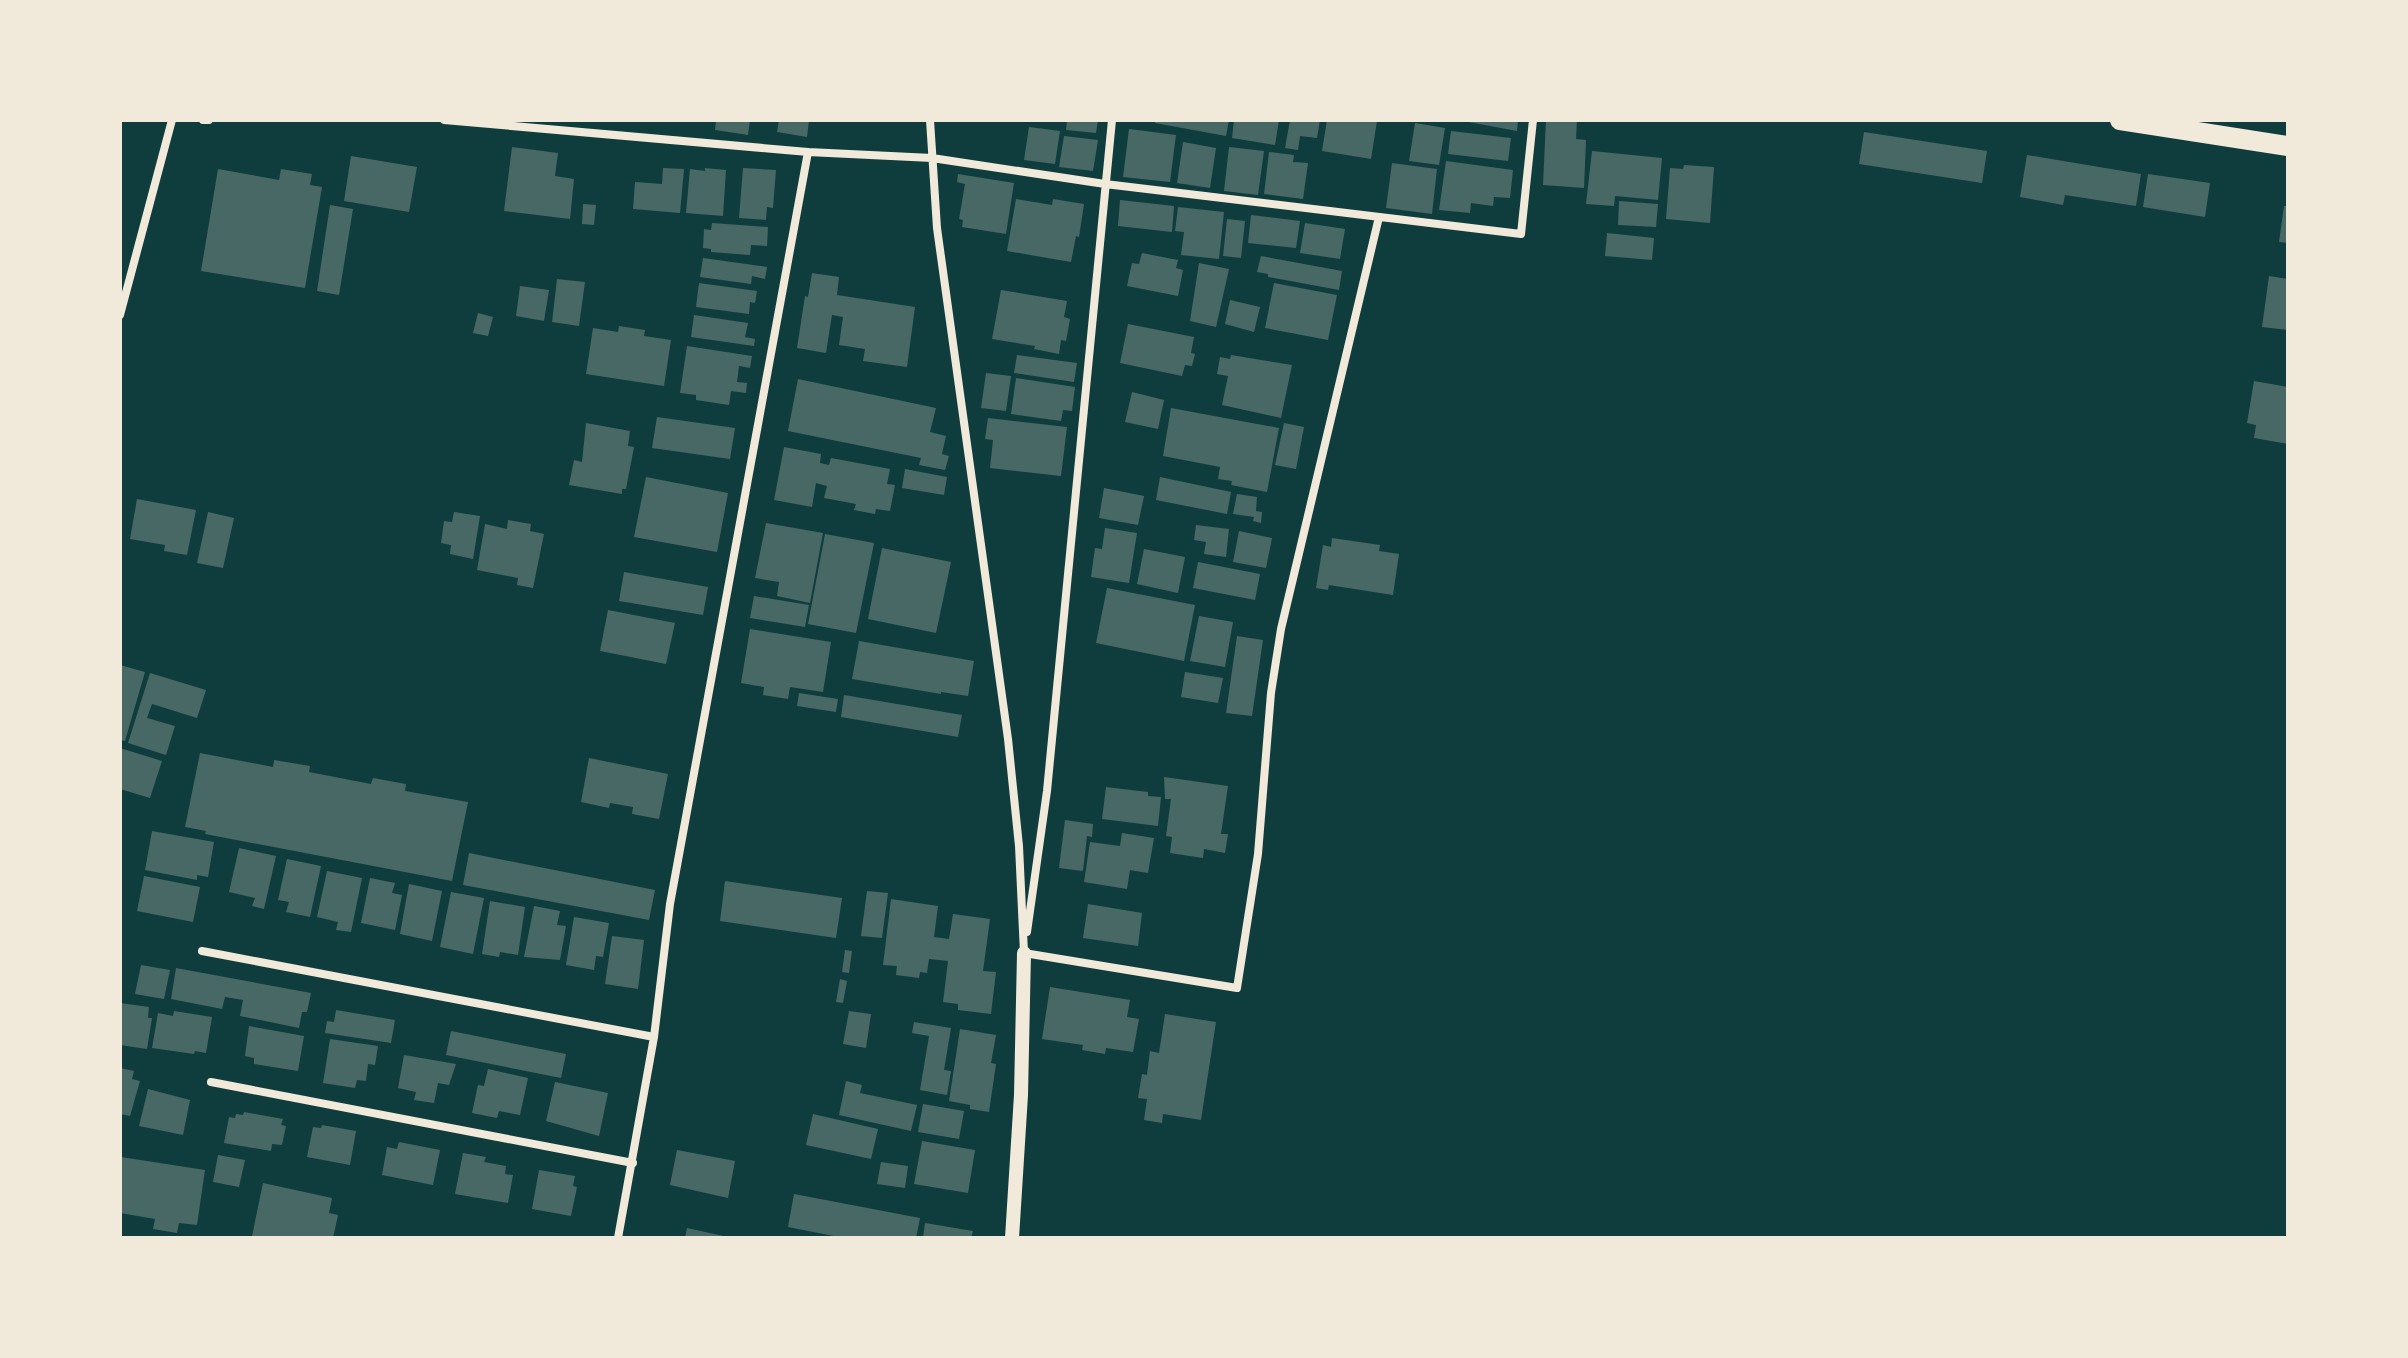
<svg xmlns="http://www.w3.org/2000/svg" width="2408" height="1358" viewBox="0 0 2408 1358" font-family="'Alegreya Sans',sans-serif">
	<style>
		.building { fill: #486865 }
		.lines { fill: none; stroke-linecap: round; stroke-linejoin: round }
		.minor { stroke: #f1e9da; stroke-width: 8 }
		.tertiary { stroke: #f1e9da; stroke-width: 14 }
		.primary { stroke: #f1e9da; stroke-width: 20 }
	</style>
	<rect width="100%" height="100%" fill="#0f3d3e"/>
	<!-- building -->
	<path class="building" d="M716,120H750L748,135L715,130Z
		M779,120H809L807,137L777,132Z
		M1067,120H1098L1096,133L1066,130Z
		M1155,120H1229L1226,136L1155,123Z
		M1234,120H1279L1275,145L1232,138Z
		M1290,120H1320L1317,138L1300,136L1298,150L1285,148Z
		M1327,120L1377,121L1371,159L1322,151Z
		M1458,120H1518L1517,131Z
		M1546,120H1577L1576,139L1586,140L1584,188L1543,185Z
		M1415,123L1445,128L1439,165L1409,161Z
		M1029,127L1060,131L1055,164L1024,160Z
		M1129,129L1176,135L1170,182L1123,177Z
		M1451,131L1511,138L1508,161L1448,154Z
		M1864,132L1987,151L1982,183L1859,164Z
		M1064,136L1098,140L1093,171L1059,167Z
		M1183,142L1216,148L1210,188L1177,183Z
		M512,147L558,153L555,176L574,179L570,219L504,211Z
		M1229,147L1264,151L1258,195L1224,191Z
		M1592,151L1662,158L1658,200L1615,196L1614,206L1586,204Z
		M1269,152L1294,155L1293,162L1308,163L1303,199L1264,194Z
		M2027,155L2141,174L2136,206L2065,195L2063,205L2020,197Z
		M351,156L417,167L409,212L344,201Z
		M1446,161L1513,170L1510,198L1494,197L1493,206L1471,203L1470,213L1439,210Z
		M1392,163L1437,169L1432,214L1386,208Z
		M1684,165L1714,167L1710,223L1666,219L1670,168L1683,169Z
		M663,168L684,169L680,213L633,209L635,182L662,184Z
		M705,168L726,170L723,216L686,213L690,169L705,171Z
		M743,168L776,170L773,208L767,207L766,220L739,218Z
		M218,169L279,180L281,169L312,174L310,185L322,187L305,288L201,271Z
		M958,174L1014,183L1006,234L962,227L963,220L959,219L965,184L957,182Z
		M2148,174L2210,183L2205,217L2143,207Z
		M1016,199L1052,205L1053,199L1084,204L1079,237L1076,236L1071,262L1007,251Z
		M1120,200L1174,206L1172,232L1118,226Z
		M1619,201L1658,204L1656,227L1618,225Z
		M583,204L596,205L594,225L582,224Z
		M330,205L353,209L339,295L317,291Z
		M2284,206H2288V243L2279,242Z
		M1178,207L1224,212L1219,259L1181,255L1184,232L1175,231Z
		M1251,215L1300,221L1296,248L1248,243Z
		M1227,219L1245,221L1241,258L1223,256Z
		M712,223L768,227L767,246L751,245L750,255L711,252V249L703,248L704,229L711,230Z
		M1305,223L1345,229L1340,259L1300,253Z
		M1607,233L1654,238L1652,260L1605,256Z
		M1142,253L1178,260L1176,268L1183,270L1178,296L1127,286L1132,263L1139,264Z
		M1261,256L1342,271L1339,290L1268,277V274L1257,272Z
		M703,258L767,267L765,279L752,276L751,284L700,277Z
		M1199,263L1229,269L1216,327L1190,321Z
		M812,273L839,277L837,295L915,307L907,367L863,361L865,349L839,345L843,317L832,315L826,353L797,348L805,296L808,297Z
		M2269,276L2288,279V330L2262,327Z
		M557,279L585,282L579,326L552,322Z
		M699,283L757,291L755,303L750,302L749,314L696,307Z
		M1274,283L1337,295L1328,340L1265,328Z
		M520,286L549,290L544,321L516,316Z
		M1001,290L1067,301L1064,317L1070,319L1066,341L1061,340L1059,354L1034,349L1035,346L992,339Z
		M1230,300L1260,307L1254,332L1225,324Z
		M478,313L493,317L488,336L473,333Z
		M694,315L748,323L745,337L755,339L754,346L691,337Z
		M1128,324L1194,337L1191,353L1195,354L1192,366L1185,365L1182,376L1120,363Z
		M619,326L645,330L644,336L671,340L664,386L586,374L593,328L618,332Z
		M687,346L752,356L750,368L739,366L737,382L747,383L746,393L731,391L729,405L696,400V395L680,393Z
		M1017,355L1077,363L1074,382L1014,373Z
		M1231,355L1292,365L1281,418L1222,405L1228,376L1217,374L1220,357L1230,359Z
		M986,373L1011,376L1006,411L981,408Z
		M1016,378L1075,387L1072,411L1063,410L1061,421L1011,414Z
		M798,379L936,408L930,432L946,436L942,454L949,456L945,470L919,465L921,458L788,431Z
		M2254,381L2288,387V444L2254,438L2256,425L2247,423Z
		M1132,392L1164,400L1158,429L1125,422Z
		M1171,408L1279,428L1267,492L1231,485L1232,481L1218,479L1220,467L1163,456Z
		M657,417L735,428L730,459L652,448Z
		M988,418L1067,427L1061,476L990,468L993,440L985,439Z
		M586,423L630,431L628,446L634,447L626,489H622V494L569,485L574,460L582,462Z
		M1284,423L1304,427L1296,469L1275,465Z
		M784,447L821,454L820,463L829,465L831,458L890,469L887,484L895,485L890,511L876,509L875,514L854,510L856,504L824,498L827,486L816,483L812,507L774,500Z
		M905,469L947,477L944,495L902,488Z
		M646,477L728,493L717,552L634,537Z
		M1160,477L1231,492L1227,514L1156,500Z
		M1104,488L1144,496L1138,525L1099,518Z
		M1237,494L1257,497L1256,511L1262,512L1261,523L1253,521L1254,517L1233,514Z
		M137,499L196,510L187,555L164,551L165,545L130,539Z
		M208,512L234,518L223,568L197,563Z
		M454,512L480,516L473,559L450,554L451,545L441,543L444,521L452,522Z
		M508,520L531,524L530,531L544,534L533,588L517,585L518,578L477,570L485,524L507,529Z
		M766,523L823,533L810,603L777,596L779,582L755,578Z
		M1196,525L1229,529L1226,557L1204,554L1206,542L1194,540Z
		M1105,528L1137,533L1129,583L1091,577L1095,548L1102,549Z
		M1239,531L1272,538L1266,568L1233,562Z
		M825,534L874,543L856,633L808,624Z
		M1332,538L1380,545L1379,551L1399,554L1393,595L1329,585L1328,590L1316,588L1323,545L1331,547Z
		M882,548L951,562L936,633L868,619Z
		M1144,549L1185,557L1178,593L1137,584Z
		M1198,562L1260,574L1255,600L1193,588Z
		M624,572L708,587L703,615L619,601Z
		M1107,588L1195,605L1184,661L1096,643Z
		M754,596L809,605L805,627L750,618Z
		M608,610L675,623L666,664L600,651Z
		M1199,616L1233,622L1225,667L1190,661Z
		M750,629L831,642L823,692L790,687L788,699L763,695L764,687L741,683Z
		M1237,636L1263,640L1252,716L1226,713Z
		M859,641L974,661L968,696L941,692V694L852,679Z
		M120,665L145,672L125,741L120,740Z
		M1185,672L1223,678L1218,703L1181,697Z
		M150,673L206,690L197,718L152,704L147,718L175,726L166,755L128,743Z
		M799,693L838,699L836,712L797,706Z
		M844,695L962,715L958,737L841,717Z
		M120,748L162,761L150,798L120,789Z
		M200,753L273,767L274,760L310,766L309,772L371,784L373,778L406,784L405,791L468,802L452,881L205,834L206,831L185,827Z
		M589,758L668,774L659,819L632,814L633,807L610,803L609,808L581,802Z
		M1164,777L1228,786L1221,834H1228L1225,853L1204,849L1203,858L1170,853L1172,837L1166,836L1171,799H1165Z
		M1106,787L1148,792V796L1161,797L1158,826L1102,819Z
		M1065,820L1093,824L1092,837L1087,836L1083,871L1059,868Z
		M152,831L214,842L208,877L197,875V880L145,870Z
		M1122,833L1154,838L1148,873L1130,870L1127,889L1084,882L1090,842L1120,846Z
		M239,848L276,856L264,909L252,906L255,898L229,892Z
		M469,853L655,890L649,920L463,885Z
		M287,859L321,866L310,917L286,912L289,902L278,900Z
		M327,871L362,878L351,932L336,930L338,922L317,917Z
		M144,876L200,887L193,922L137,911Z
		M370,878L395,883L392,893L402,895L395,930L361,923Z
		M725,881L842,898L836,938L720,921Z
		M409,884L442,891L432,941L400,934Z
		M867,891L888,893L882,938L861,936Z
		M451,892L484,898L473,954L440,947Z
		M891,899L938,906L934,937L949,939L953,914L990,919L983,971L996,972L991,1014L958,1010V1004L943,1002L948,961L929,959L927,973L920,972L919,978L896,975L897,966L883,965Z
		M490,901L525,907L518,955L500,952L499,957L482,954Z
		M1088,904L1142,913L1138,946L1083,938Z
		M534,906L560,911L557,925L566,926L560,960L524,957Z
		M574,917L609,923L603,957L596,956L594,970L566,965Z
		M612,936L644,940L638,989L605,984Z
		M845,950L852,951L849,973L842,972Z
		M141,965L170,970L164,999L135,994Z
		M176,968L311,993L307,1012H302L299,1028L240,1016L243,1000L225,997L222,1009L171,999Z
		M840,979L847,981L843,1003L836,1002Z
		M1050,987L1130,1000L1127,1017L1139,1019L1133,1052L1106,1048L1105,1054L1082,1050L1083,1045L1042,1039Z
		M120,1003L149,1007L148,1018H152L147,1049L120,1045Z
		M336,1010L395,1020L391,1043L325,1033L327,1021L334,1022Z
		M174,1011L212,1017L206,1053L195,1051L194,1054L152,1048L158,1013L173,1016Z
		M849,1011L871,1014L866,1048L843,1044Z
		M1165,1014L1216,1022L1201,1120L1163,1114L1162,1123L1144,1120L1147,1099L1138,1098L1142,1074L1147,1075L1150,1051L1159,1053Z
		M914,1022L951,1028L944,1070L951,1071L947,1095L920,1090L929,1036L912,1033Z
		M249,1026L304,1036L298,1071L254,1064V1058L245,1056Z
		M960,1029L996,1035L991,1063L996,1064L989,1112L970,1109V1105L949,1101Z
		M451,1031L566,1054L561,1078L446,1055Z
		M330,1039L378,1046L375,1065L368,1064L366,1081L357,1080L355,1088L323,1083Z
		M404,1055L456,1064L449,1085L438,1083L434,1103L414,1100L416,1092L398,1088Z
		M120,1068L134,1071L132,1079L140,1081L130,1116L120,1114Z
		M488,1069L528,1078L520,1115L499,1111L497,1118L472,1113L478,1085L484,1086Z
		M846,1081L862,1085L860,1093L917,1105L911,1131L839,1115Z
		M555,1082L608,1093L599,1136L546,1121Z
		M148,1089L190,1100L183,1135L139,1126Z
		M923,1104L964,1111L959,1139L918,1132Z
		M244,1112L283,1119L281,1125L286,1126L282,1145L272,1144L271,1151L224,1143L229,1117L235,1118L236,1114L243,1115Z
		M813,1114L878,1129L871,1159L806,1145Z
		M322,1125L356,1131L350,1165L307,1157L313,1127L321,1128Z
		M922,1141L975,1150L968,1193L914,1184Z
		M399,1142L440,1150L433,1185L382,1175L387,1147L397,1149Z
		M677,1150L735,1161L728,1198L670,1185Z
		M463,1153L486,1157L484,1162L506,1166L505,1174L513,1175L508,1203L455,1194Z
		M218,1155L245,1160L239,1187L213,1182Z
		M121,1157L205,1170L197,1225L179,1223L177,1233L153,1229L155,1219L120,1213Z
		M881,1162L908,1166L905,1188L877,1184Z
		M539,1170L575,1176L573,1186L577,1187L571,1216L532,1209Z
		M263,1183L332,1198L329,1213L338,1215L333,1238L252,1236Z
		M794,1194L920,1218L916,1238H844L788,1227Z
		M925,1223L973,1231L971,1238H923Z
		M687,1228L728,1237V1238H685Z"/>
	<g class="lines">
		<!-- minor -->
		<path class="minor" d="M203,120H209
			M444,120L808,152L932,158L1105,184L1521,234L1533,120
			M930,120L937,228L1008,739L1019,846L1024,953
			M120,315L172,120
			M1027,932L1047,791L1112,120
			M202,951L654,1037
			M1024,953L1237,988L1258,854L1271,693L1281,629L1379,217
			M211,1082L633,1163
			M618,1238L654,1037L670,904L808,152"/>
		<!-- tertiary -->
		<path class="tertiary" d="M1012,1238L1021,1095L1024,953"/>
		<!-- primary -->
		<path class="primary" d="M2120,120L2288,146"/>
	</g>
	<!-- border -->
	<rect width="2408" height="1358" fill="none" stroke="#f1e9da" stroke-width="244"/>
</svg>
